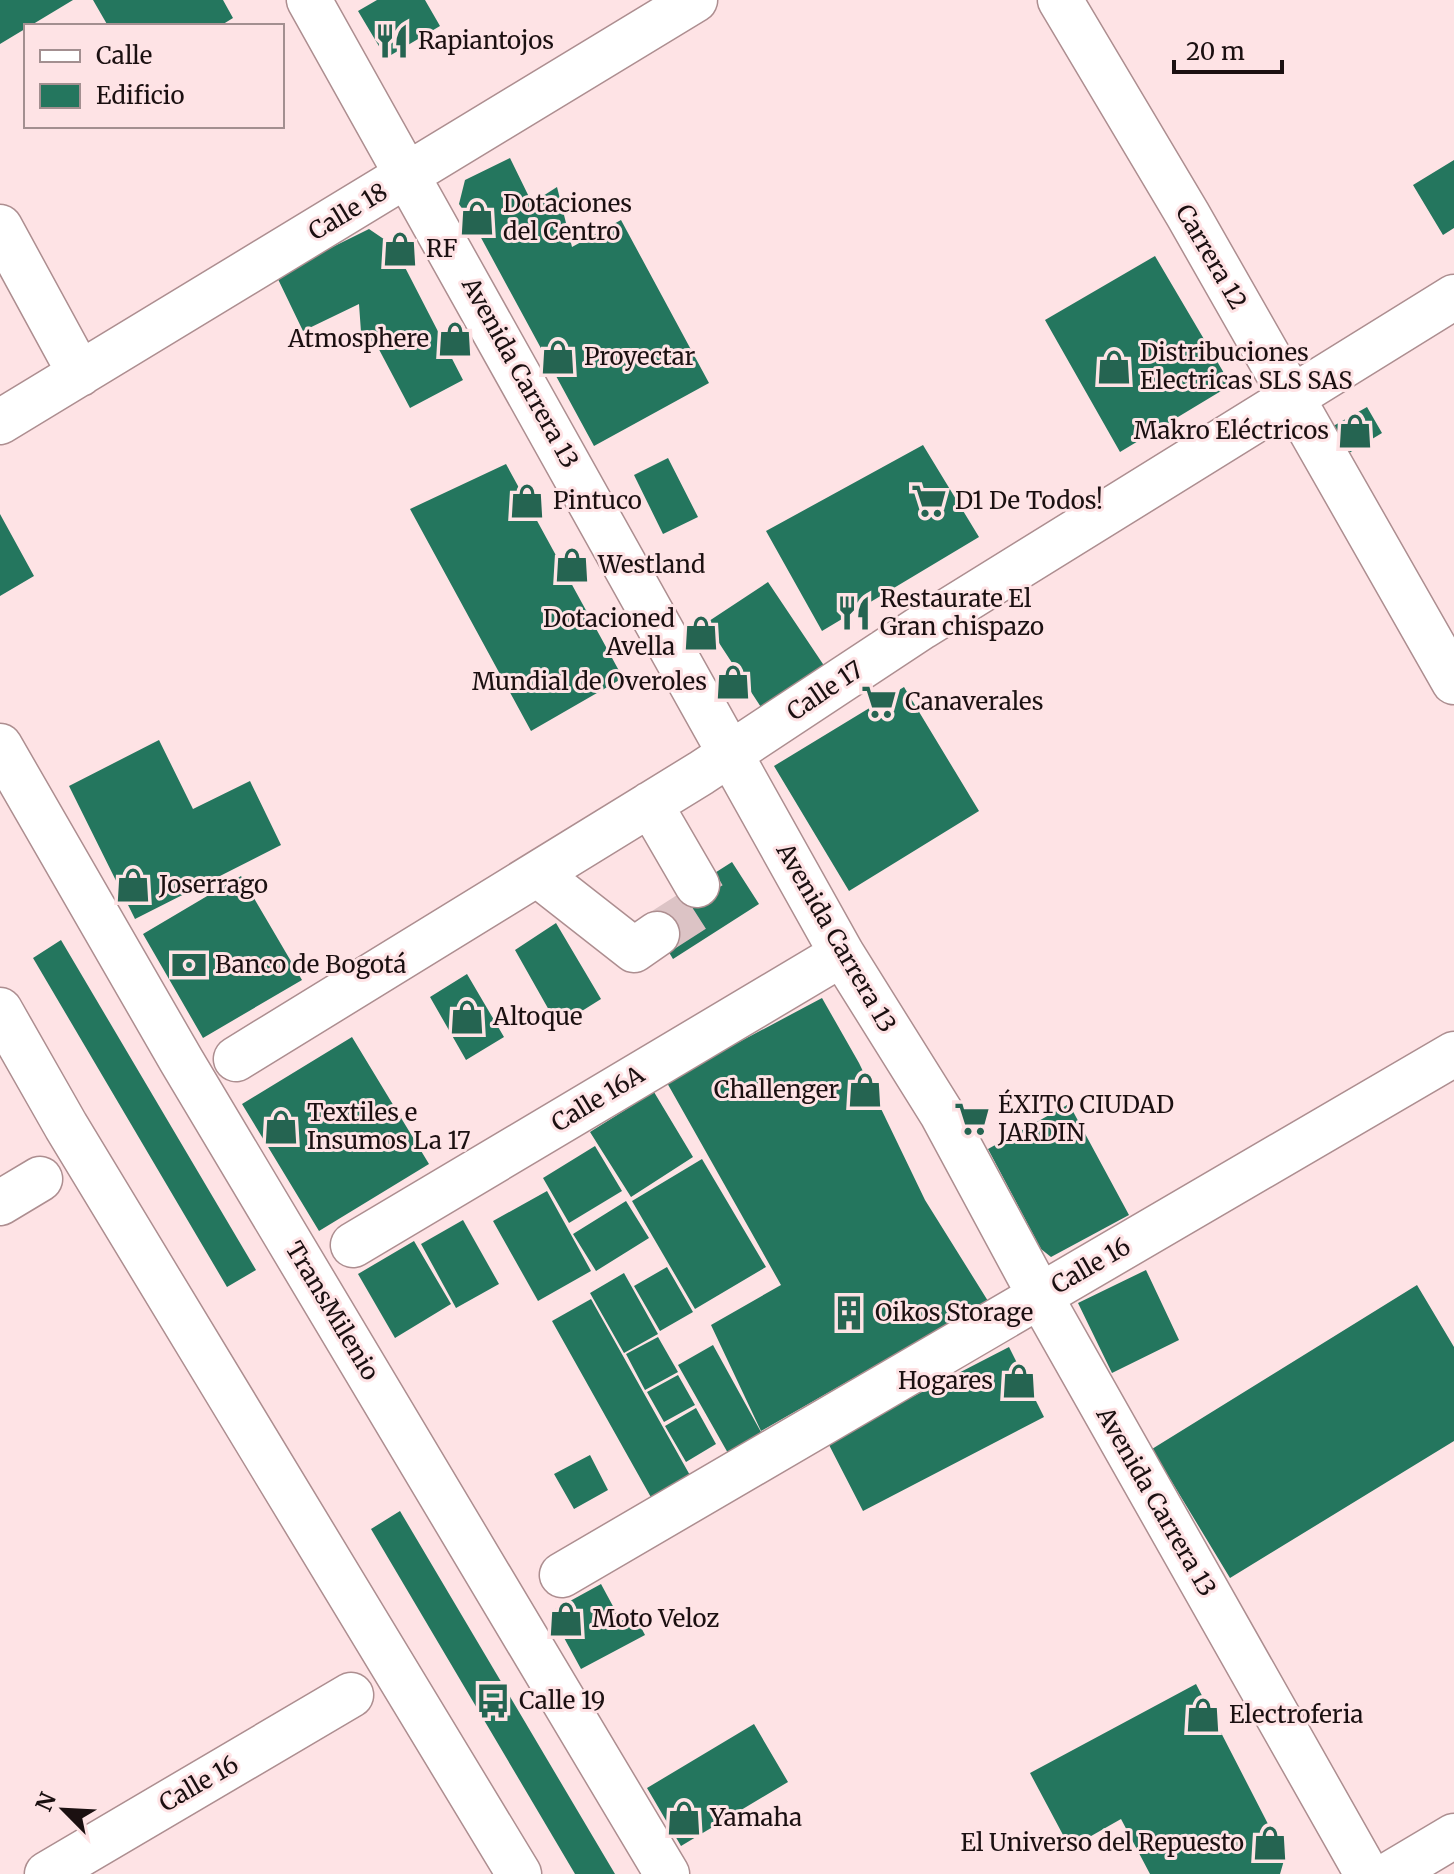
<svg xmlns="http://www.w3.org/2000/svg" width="1454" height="1874" viewBox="0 0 1454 1874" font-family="Merriweather,serif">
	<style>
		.building { fill: #24765e }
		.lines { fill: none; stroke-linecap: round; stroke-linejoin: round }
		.minor-tunnel { stroke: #dcc3c5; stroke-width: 44; stroke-dasharray: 44 22; stroke-linecap: butt }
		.minor-casing { stroke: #ad8e90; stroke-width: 47 }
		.minor { stroke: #fff; stroke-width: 44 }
		.labels { text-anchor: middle; stroke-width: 6; stroke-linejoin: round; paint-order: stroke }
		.poi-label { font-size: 24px; fill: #1b1011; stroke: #fee3e5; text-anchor: start }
		.street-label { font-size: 24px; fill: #1b1011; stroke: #fee3e5 }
	</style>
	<rect width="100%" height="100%" fill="#fee3e5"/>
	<!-- building -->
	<path class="building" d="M0,0H73L0,44Z
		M93,0H223L233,18L220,26H108Z
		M377,0H425L440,26L386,58L358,11Z
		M510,158L532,203L557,187L572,247L621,220L709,383L594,446L479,234L459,204L465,180Z
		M1454,160V228L1443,235L1413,185Z
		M369,229L394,246L463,380L410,408L374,340L362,346L359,304L303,331L276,275Z
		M1155,256L1231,385L1120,452L1045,320Z
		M1367,407L1382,433L1344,456L1328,429Z
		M923,445L979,537L822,631L766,531Z
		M668,458L698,517L663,534L634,475Z
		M506,464L623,678L531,731L410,509Z
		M0,514L34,576L0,596Z
		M768,582L831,676L768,718L706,623Z
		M904,687L979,811L849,891L774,766Z
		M159,740L193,809L250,781L281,845L135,919L69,786Z
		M732,862L759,904L673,959L647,916Z
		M241,876L302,980L203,1038L143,934Z
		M556,923L601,999L558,1026L515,950Z
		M61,940L256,1270L227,1287L33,958Z
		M467,974L504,1037L466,1060L430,997Z
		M822,998L859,1063L925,1200L988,1301L761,1431L711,1325L781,1285L666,1081Z
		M352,1037L429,1164L319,1231L242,1104Z
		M654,1092L693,1157L631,1197L590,1132Z
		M1069,1104L1129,1215L1051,1257L1041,1249L988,1149Z
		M595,1146L622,1191L569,1223L543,1178Z
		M702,1159L766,1267L695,1309L632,1201Z
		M547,1191L591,1271L538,1301L493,1221Z
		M626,1201L649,1238L596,1271L573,1234Z
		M463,1220L499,1284L456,1308L421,1244Z
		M414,1241L451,1304L395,1338L358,1274Z
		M667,1267L693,1312L660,1331L634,1286Z
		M1146,1270L1179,1340L1112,1373L1078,1303Z
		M624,1273L658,1334L624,1353L590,1293Z
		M1417,1285L1454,1347V1441L1230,1578L1152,1449Z
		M591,1299L696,1486L657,1508L552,1321Z
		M658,1337L678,1372L645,1390L626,1354Z
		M713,1345L767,1443L733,1462L678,1365Z
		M1009,1347L1044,1417L863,1511L827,1441Z
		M678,1375L695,1405L664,1422L647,1392Z
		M696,1408L716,1444L686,1462L665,1426Z
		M590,1455L608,1490L574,1509L554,1474Z
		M400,1511L615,1874H575L371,1529Z
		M601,1584L621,1621L634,1614L645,1635L581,1669L550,1612Z
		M1196,1684L1285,1857L1280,1874H1150L1121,1819L1070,1848L1030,1773Z
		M754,1724L788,1782L681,1846L647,1788Z"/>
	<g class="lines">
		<!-- minor-tunnel -->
		<path class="minor-tunnel" d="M657,934L707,902L697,885"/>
		<!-- minor casing -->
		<g class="minor-casing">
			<path id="minor" d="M309,0L842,954L942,1114L1040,1296L1367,1874
				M1060,0L1188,215L1454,682
				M0,227L80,374
				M0,422L695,0
				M0,746L181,1060L667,1874
				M650,804L697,885
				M537,874L634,950L657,934
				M0,1010L66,1126L519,1874
				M236,1059L701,773L922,627L1454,297
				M0,1203L40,1179
				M353,1245L842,954
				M562,1575L1454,1054
				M47,1874L351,1695
				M1390,1874L1454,1836"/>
		</g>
		<!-- minor -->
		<use href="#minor" class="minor"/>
	</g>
	<!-- icons -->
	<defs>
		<g id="restaurant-bare" transform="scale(2.76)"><path d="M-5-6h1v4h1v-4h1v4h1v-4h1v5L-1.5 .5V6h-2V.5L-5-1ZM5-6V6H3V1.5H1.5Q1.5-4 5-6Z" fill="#256451" stroke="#fee3e5" stroke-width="2.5" paint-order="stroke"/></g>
		<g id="shop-bare" transform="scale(2.76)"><path d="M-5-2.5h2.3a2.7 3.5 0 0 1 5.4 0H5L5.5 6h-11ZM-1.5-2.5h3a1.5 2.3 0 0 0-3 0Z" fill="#256451" stroke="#fee3e5" stroke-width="2.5" paint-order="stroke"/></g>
		<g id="supermarket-bare" transform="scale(2.76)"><path d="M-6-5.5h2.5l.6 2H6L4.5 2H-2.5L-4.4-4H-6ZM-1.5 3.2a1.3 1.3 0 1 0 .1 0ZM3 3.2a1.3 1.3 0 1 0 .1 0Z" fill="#256451" stroke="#fee3e5" stroke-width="2.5" paint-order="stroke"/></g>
		<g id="bank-bare" transform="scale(2.76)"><path d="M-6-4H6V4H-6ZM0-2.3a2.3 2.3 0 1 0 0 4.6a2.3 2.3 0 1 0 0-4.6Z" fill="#256451" stroke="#fee3e5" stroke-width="2.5" paint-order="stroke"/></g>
		<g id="building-bare" transform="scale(2.76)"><path d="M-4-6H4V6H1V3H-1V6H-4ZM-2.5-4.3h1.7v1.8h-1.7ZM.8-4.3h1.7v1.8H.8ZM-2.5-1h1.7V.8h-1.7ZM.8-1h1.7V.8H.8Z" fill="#256451" stroke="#fee3e5" stroke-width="2.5" paint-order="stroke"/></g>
		<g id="bus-bare" transform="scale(2.76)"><path d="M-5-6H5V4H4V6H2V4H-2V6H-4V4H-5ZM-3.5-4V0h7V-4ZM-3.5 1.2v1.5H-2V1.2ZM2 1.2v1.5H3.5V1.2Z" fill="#256451" stroke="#fee3e5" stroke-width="2.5" paint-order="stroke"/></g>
	</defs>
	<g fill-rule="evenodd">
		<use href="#restaurant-bare" x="392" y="41"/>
		<use href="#shop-bare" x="477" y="218"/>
		<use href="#shop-bare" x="400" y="249"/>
		<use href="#shop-bare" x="455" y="339"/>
		<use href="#shop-bare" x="558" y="357"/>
		<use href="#shop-bare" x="1114" y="367"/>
		<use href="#shop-bare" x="1355" y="431"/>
		<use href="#shop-bare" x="527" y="501"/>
		<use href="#supermarket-bare" x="929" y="501"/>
		<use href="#shop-bare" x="572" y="565"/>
		<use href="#restaurant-bare" x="854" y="613"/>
		<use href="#shop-bare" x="701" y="633"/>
		<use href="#shop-bare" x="733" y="682"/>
		<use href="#supermarket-bare" x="879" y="702"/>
		<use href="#shop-bare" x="133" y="885"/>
		<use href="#bank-bare" x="189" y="965"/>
		<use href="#shop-bare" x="467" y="1017"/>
		<use href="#shop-bare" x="865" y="1090"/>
		<use href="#supermarket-bare" x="972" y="1119"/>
		<use href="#shop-bare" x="281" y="1127"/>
		<use href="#building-bare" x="849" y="1313"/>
		<use href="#shop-bare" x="1019" y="1381"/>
		<use href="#shop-bare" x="566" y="1619"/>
		<use href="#bus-bare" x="493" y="1701"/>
		<use href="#shop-bare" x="1203" y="1715"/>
		<use href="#shop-bare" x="684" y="1818"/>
		<use href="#shop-bare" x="1270" y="1843"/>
	</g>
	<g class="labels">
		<!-- poi labels -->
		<g class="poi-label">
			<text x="418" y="49">Rapiantojos</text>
			<text x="503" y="212">Dotaciones<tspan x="503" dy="28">del Centro</tspan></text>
			<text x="426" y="257">RF</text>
			<text x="429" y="347" text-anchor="end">Atmosphere</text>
			<text x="1140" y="361">Distribuciones<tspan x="1140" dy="28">Electricas SLS SAS</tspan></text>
			<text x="584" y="365">Proyectar</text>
			<text x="1329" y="439" text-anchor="end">Makro Eléctricos</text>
			<text x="553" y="509">Pintuco</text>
			<text x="955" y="509">D1 De Todos!</text>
			<text x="598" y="573">Westland</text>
			<text x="880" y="607">Restaurate El<tspan x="880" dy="28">Gran chispazo</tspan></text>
			<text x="675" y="627" text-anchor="end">Dotacioned<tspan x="675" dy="28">Avella</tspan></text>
			<text x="707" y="690" text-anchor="end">Mundial de Overoles</text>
			<text x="905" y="710">Canaverales</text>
			<text x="159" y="893">Joserrago</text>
			<text x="215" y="973">Banco de Bogotá</text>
			<text x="493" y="1025">Altoque</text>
			<text x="839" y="1098" text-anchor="end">Challenger</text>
			<text x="998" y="1113">ÉXITO CIUDAD<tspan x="998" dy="28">JARDIN</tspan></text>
			<text x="307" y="1121">Textiles e<tspan x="307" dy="28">Insumos La 17</tspan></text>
			<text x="875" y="1321">Oikos Storage</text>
			<text x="993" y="1389" text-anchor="end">Hogares</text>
			<text x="592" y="1627">Moto Veloz</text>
			<text x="519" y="1709">Calle 19</text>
			<text x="1229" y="1723">Electroferia</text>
			<text x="710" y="1826">Yamaha</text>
			<text x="1244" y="1851" text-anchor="end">El Universo del Repuesto</text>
		</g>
		<!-- street labels -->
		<g class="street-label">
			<text transform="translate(348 212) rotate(-31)" y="8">Calle 18</text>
			<text transform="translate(1211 257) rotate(60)" y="8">Carrera 12</text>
			<text transform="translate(520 373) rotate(61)" y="8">Avenida Carrera 13</text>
			<text transform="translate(825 691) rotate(-34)" y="8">Calle 17</text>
			<text transform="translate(836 938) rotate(60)" y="8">Avenida Carrera 13</text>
			<text transform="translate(598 1099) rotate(-31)" y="8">Calle 16A</text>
			<text transform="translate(1091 1266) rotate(-30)" y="8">Calle 16</text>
			<text transform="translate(332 1311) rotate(59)" y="8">TransMilenio</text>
			<text transform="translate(1156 1502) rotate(60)" y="8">Avenida Carrera 13</text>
			<text transform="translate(199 1784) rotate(-30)" y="8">Calle 16</text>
		</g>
	</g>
	<!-- legend -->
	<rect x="24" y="24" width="260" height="104" fill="#fee3e5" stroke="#a38f90" stroke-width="2"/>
	<rect x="40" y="50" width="40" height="12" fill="#ffffff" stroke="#a38f90" stroke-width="2"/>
	<text x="96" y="64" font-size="24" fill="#1b1011">Calle</text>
	<rect x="40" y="84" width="40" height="24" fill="#24765e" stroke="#a38f90" stroke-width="2"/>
	<text x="96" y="104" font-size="24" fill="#1b1011">Edificio</text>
	<!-- north arrow -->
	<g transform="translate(64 1810) rotate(294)" stroke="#fee3e5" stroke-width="6" paint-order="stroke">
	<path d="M0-6L14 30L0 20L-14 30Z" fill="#1b1011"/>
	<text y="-12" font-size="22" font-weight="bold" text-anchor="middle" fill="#1b1011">N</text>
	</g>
	<!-- scale -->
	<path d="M1174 60v12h108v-12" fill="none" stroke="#1b1011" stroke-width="4"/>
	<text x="1186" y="60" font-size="24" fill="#1b1011" stroke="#fee3e5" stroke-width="6" paint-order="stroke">20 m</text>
</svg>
